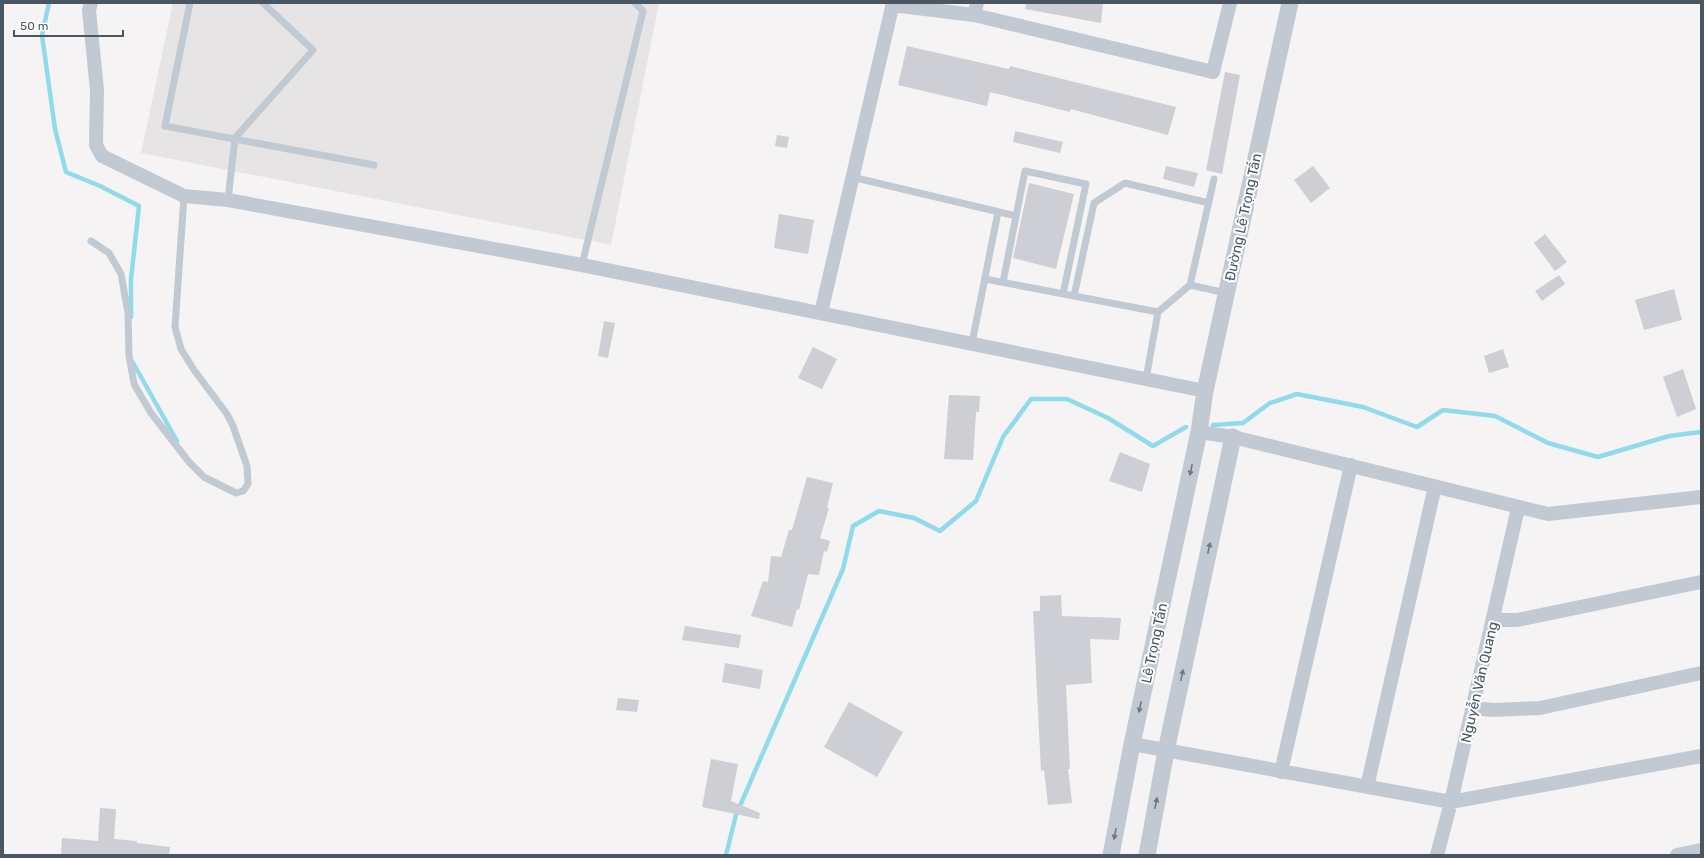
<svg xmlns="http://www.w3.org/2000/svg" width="1704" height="858" viewBox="0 0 1704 858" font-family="Rubik,sans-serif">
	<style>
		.education { fill: #e6e4e5 }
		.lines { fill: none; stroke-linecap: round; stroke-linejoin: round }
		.stream { stroke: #90daee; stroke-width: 4.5 }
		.building { fill: #cdcfd5 }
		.service { stroke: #c1cad2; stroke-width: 7 }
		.minor { stroke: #c1cad2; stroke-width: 14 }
		.tertiary { stroke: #c1cad2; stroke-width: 17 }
		.oneway { fill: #6e7983 }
		.labels { text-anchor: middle; stroke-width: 4; stroke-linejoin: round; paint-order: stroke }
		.street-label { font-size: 14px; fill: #4a5661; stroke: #fff }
	</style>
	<rect width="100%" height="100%" fill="#f5f3f3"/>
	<!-- education -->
	<path class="education" d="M173,3H659L611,245L141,153Z"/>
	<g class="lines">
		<!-- stream -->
		<path class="stream" d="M49,3L42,35L55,129L66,172L100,186L139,206L131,279V317
			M132,361L177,441
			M1213,425L1243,423L1270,403L1297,394L1363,407L1417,427L1443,410L1495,416L1548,443L1598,457L1669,436L1701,432
			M726,855L736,815L843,569L853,526L879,511L914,518L940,531L976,501L1003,437L1031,399H1067L1108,418L1153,446L1186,427"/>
	</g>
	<!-- building -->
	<path class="building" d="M1026,3H1103L1101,23L1025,9Z
		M907,46L1009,69L1010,66L1176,107L1168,135L1071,109L1070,112L990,92L987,106L898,85Z
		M1225,72L1240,75L1222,174L1206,170Z
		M1015,131L1063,142L1060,153L1013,142Z
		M777,135L789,137L787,148L775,146Z
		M1166,166L1198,173L1194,187L1163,179Z
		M1313,166L1330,188L1311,203L1294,180Z
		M1029,183L1074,194L1056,269L1013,258Z
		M779,214L814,220L808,254L774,248Z
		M1545,234L1567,262L1555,271L1534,243Z
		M1559,275L1565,284L1542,301L1535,291Z
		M1674,289L1682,320L1644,330L1635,300Z
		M604,321L615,323L608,358L598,356Z
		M813,347L837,359L822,389L798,378Z
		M1503,349L1509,367L1489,373L1484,356Z
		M1683,369L1696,409L1677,417L1663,377Z
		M949,395L980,396L979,412H976L973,460L944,459Z
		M1120,452L1150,464L1142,492L1109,481Z
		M807,477L833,483L827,508H829L820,538L830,541L827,552L824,551L819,575L808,574L799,610L797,609L792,627L751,616L763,581L768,582L771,556L781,557L789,530H792Z
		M1061,595L1062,616L1121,618L1119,640L1090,639L1092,683L1066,685L1070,769H1068L1072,803L1048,805L1044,770L1041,771L1033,611H1040V596Z
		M685,626L741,635L739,648L682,640Z
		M725,663L763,670L760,689L722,682Z
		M618,698L639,700L637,712L616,710Z
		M849,702L903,732L877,777L824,747Z
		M711,759L738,764L731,801L760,813L759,819L702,807Z
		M100,808L116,809L114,839L137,841V843L170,847L169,855H61L62,838L98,841Z"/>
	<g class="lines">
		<!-- service -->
		<path class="service" d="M190,3L165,126L374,165
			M852,177L1016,216
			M228,200L235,138L313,50L263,3
			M91,241L109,253L121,274L128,313L129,355L134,384L151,413L189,462L204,477L236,493L243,491L248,484L247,466L233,426L227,414L194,370L181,349L175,327L184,196
			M582,265L643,11L635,3
			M985,279L1158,312L1190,285L1214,179
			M1003,282L1025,171L1086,184L1063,294
			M1190,285L1226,293
			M1074,296L1094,203L1125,183L1209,203
			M972,343L998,212
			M1146,379L1158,312"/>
		<!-- minor -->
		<path class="minor" d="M91,3L89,10L97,90L96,145L102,156L184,196L228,200L582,265L1205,391
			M892,5L974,15L1213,72L1230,3
			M974,15L977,3
			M821,313L893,3
			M1199,432L1233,437L1548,514L1701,497
			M1493,620H1517L1701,582
			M1473,708L1493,710L1540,708L1701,673
			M1132,744L1451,802L1701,756
			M1281,772L1351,465
			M1367,787L1435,486
			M1437,855L1451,802L1518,508
			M1677,855L1701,850"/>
		<!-- tertiary -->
		<path class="tertiary" d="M1111,855L1132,744L1199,432L1205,391L1290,3
			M1147,855L1166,751L1233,437"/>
	</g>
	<!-- one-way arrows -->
	<defs><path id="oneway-solid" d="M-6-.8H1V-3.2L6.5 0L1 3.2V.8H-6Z"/></defs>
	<g class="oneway">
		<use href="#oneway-solid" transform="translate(1191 470) rotate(102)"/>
		<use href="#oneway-solid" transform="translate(1209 548) rotate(-78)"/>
		<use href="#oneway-solid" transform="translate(1182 675) rotate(-78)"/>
		<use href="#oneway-solid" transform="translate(1140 707) rotate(102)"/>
		<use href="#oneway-solid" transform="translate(1156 803) rotate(-79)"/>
		<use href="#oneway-solid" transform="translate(1115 834) rotate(101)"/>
	</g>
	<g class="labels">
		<!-- street labels -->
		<g class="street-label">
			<text transform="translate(1243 217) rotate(-78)" y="5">Đường Lê Trọng Tấn</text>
			<text transform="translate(1154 643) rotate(-78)" y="5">Lê Trọng Tấn</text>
			<text transform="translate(1479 682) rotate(-77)" y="5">Nguyễn Văn Quang</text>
		</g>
	</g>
	<!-- border -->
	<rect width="1704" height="858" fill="none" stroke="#4a5661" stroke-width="8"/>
	<!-- scale -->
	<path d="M14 30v6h109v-6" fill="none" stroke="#4a5661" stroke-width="2"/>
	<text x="20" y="30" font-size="12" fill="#4a5661" stroke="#ffffff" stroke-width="3" paint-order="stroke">50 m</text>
</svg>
